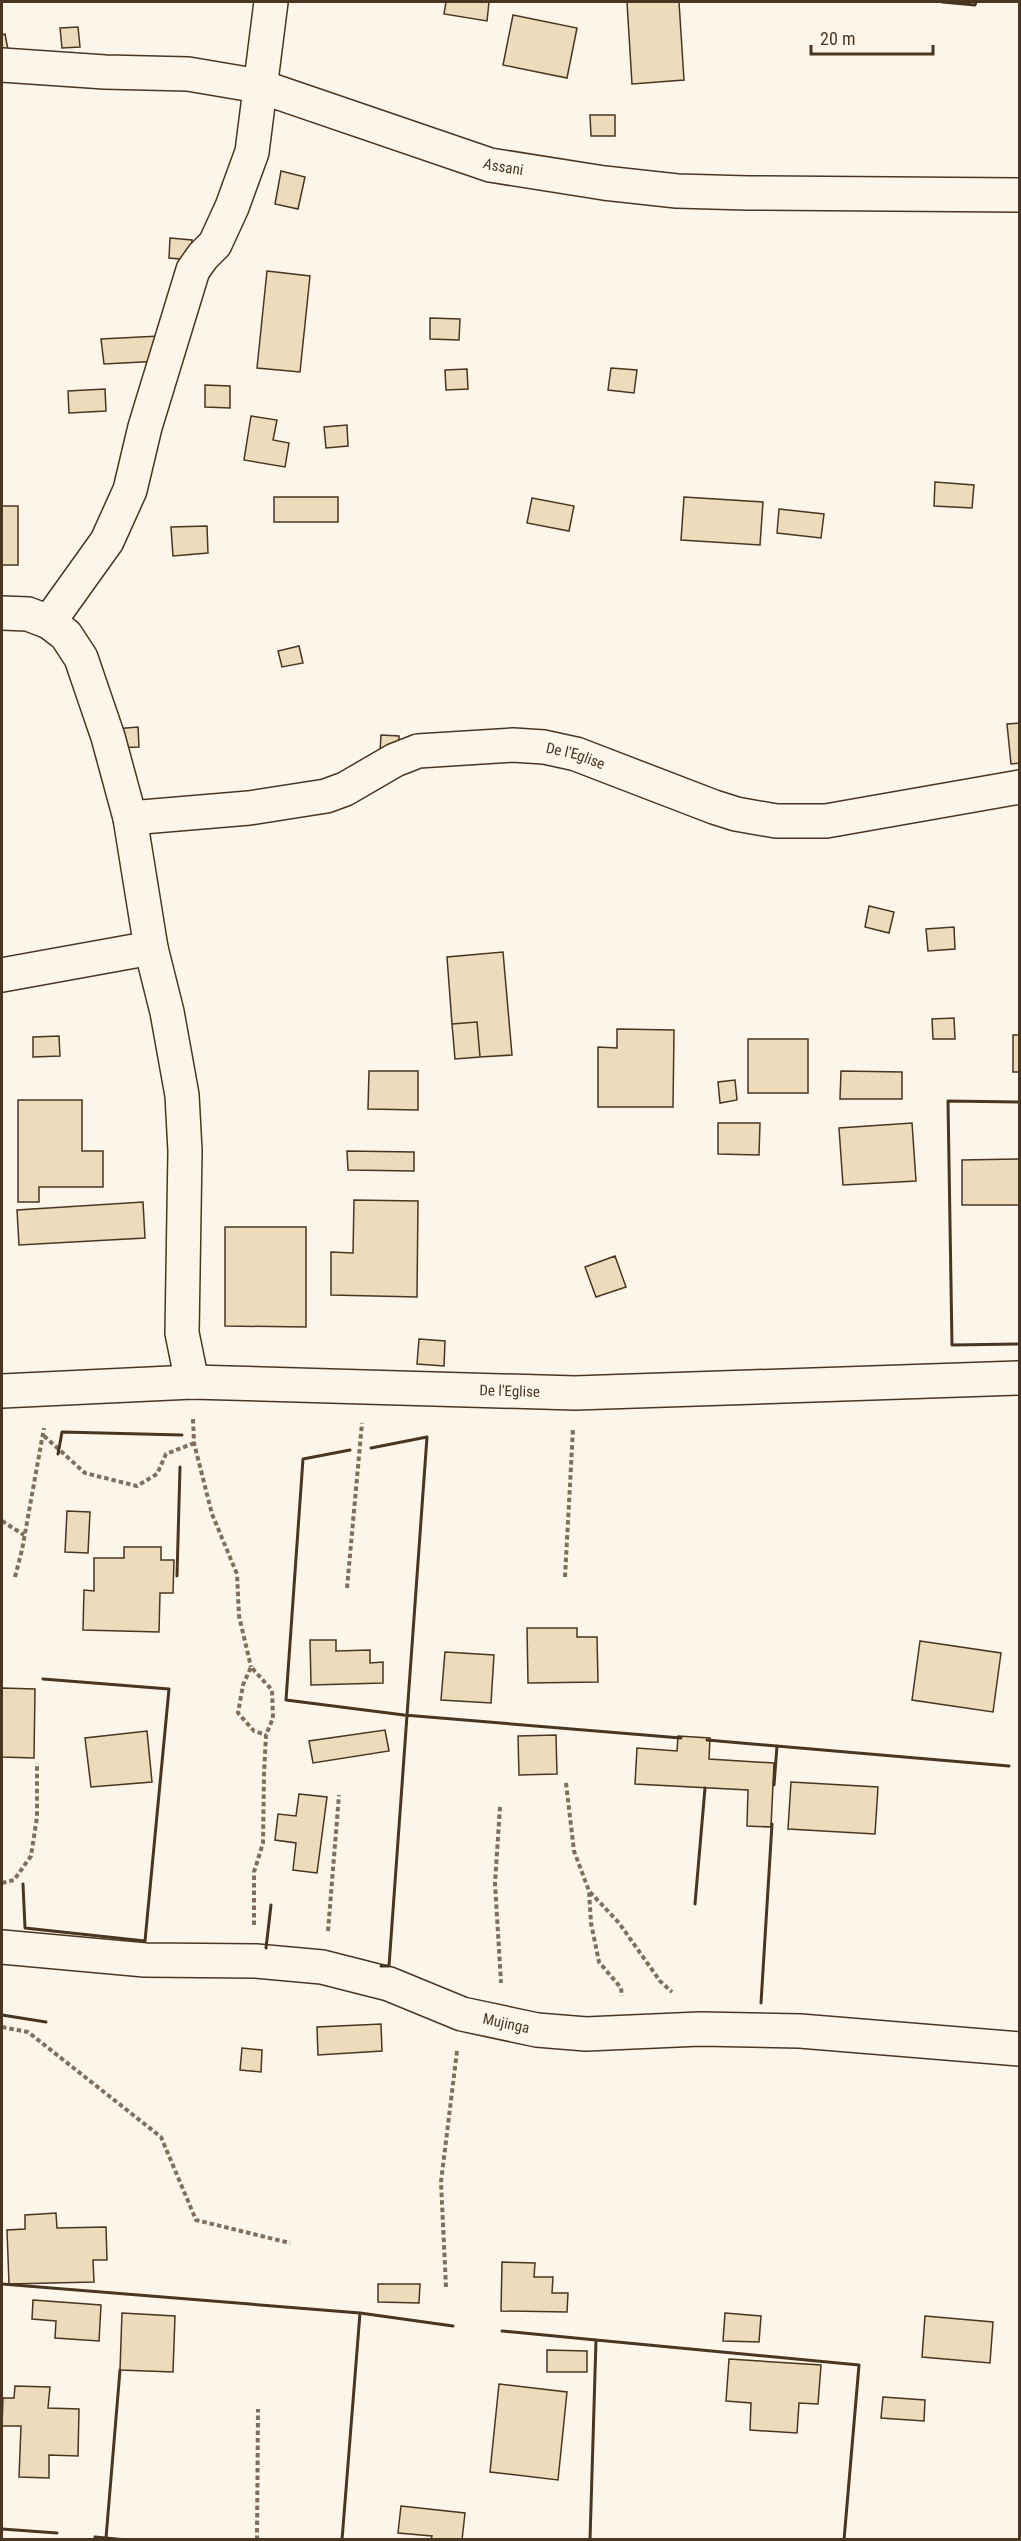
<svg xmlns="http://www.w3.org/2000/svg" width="1021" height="2541" viewBox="0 0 1021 2541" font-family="'Roboto Condensed',sans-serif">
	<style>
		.building { fill: #ecdcbc; stroke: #4a3520; stroke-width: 1.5 }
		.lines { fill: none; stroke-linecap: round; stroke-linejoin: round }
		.minor-casing { stroke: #4a3520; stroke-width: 36 }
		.path { stroke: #7f6f5c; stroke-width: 4; stroke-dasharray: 4.5 3; stroke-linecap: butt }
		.minor { stroke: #fbf6e9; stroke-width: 33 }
		.wall { stroke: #4a3520; stroke-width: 3 }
		.labels { text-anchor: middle; stroke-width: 4.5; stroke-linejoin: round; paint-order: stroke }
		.street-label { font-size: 15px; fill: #4a3520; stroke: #fbf6e9 }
	</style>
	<rect width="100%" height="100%" fill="#fbf6e9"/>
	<!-- building -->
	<path class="building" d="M446,2H489L487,21L444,14Z
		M627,2H679L684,80L632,84Z
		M513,15L577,28L567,78L503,65Z
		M78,27L80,47L62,48L60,28Z
		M5,34L8,50L2,51V35Z
		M590,115H615V136H591Z
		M281,171L305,177L298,209L275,204Z
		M170,238L192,240L190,260L169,258Z
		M267,271L310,276L300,372L257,368Z
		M430,318L460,319L459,340L430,339Z
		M159,336L161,361L104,364L101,339Z
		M611,368L637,370L634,393L608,390Z
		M467,369L468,389L446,390L445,370Z
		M205,385L230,386V408L205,407Z
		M105,389L106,411L69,413L68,391Z
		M251,416L277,420L273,440L289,443L285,467L244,460Z
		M347,425L348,446L326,448L324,427Z
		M935,482L974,485L972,508L934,506Z
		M274,497H338V522H274Z
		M684,497L763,502L760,545L681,540Z
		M532,498L574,506L569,531L527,523Z
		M2,506H18V565H2Z
		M779,509L824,514L821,538L777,533Z
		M207,526L208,553L173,556L171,527Z
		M299,646L303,663L282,667L278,651Z
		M1020,723V763L1011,764L1007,724Z
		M138,727L139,747L116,748L114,729Z
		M381,735L399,736V753L380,752Z
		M869,906L894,912L889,933L865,927Z
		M954,927L955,949L928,951L926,929Z
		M503,952L512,1055L480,1057L477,1022L452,1024L447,957Z
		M954,1018L955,1039H933L932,1019Z
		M477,1022L480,1057L455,1059L452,1024Z
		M617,1029L674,1030L673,1107H598V1047L617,1048Z
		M1013,1035H1020V1072H1013Z
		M59,1036L60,1056L33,1057V1037Z
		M748,1039H808V1093H748Z
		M369,1071H418V1110L368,1109Z
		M841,1071L902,1072V1099H840Z
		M735,1080L737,1100L720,1103L718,1082Z
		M18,1100H82V1151H103V1187H39V1202H18Z
		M718,1123H760L759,1155L718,1154Z
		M912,1123L916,1181L843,1185L839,1128Z
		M347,1151L414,1152V1171L348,1170Z
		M1020,1159V1205H962V1160Z
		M354,1200L418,1201L417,1297L331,1295V1252L353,1253Z
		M143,1202L145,1238L19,1245L17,1210Z
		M225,1227H306V1327L225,1326Z
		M615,1256L626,1287L596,1297L585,1267Z
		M419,1339L445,1341L444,1366L417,1364Z
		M67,1511L90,1512L88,1553L65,1552Z
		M124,1547H161V1560H174L173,1593H160L159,1632L83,1630L84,1590L94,1591V1558H124Z
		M527,1628H577V1637H597L598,1682L528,1683Z
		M310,1640H336V1651L370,1650V1663L383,1662V1683L311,1685Z
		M920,1641L1001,1653L993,1712L912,1700Z
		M445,1652L494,1655L491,1703L441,1700Z
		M2,1688L35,1689L34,1758L2,1757Z
		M385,1730L389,1751L313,1763L309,1741Z
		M147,1731L152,1782L91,1787L85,1738Z
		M556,1735L557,1774L519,1775L518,1736Z
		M678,1736L710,1738L709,1759L774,1763L771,1827L747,1826L748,1790L635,1784L637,1748L677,1751Z
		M791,1782L878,1787L875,1834L788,1829Z
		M299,1794L327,1797L317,1873L293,1870L296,1843L275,1840L278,1814L296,1816Z
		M381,2024L382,2051L318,2055L317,2027Z
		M242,2048L262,2050L261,2072L240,2070Z
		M56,2213L57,2228L106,2227L107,2260H93L94,2282L9,2284L7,2230L25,2229V2215Z
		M502,2262L535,2263L534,2277H553L552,2293H568L567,2312L501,2311Z
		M378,2284H420L419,2303L378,2302Z
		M33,2300L101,2305L99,2341L55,2338L56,2321L32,2319Z
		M122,2313L175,2316L173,2372L120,2370Z
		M725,2313L761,2316L759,2342L723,2341Z
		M925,2316L993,2322L990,2363L922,2357Z
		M547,2350L587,2351V2372H547Z
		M729,2359L821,2365L818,2404L799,2403L797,2433L750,2430L751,2403L726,2401Z
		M499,2384L567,2392L558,2480L490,2472Z
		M15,2386L50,2387L48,2408L79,2409L78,2456L49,2455V2478L19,2477L21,2426H2L3,2398H14Z
		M883,2397L925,2400L924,2421L881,2418Z
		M401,2506L465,2513L462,2540H431L432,2536L398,2533Z"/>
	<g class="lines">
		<!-- minor casing -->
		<g class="minor-casing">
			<g id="minor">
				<path id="s1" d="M2,65L105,72L188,74L259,86L490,165L604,183L677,191L748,193L1020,195"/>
				<path d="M2,613L28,614L49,622L66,635L81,658L108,737L130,818L151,948L167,1012L182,1095L185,1151L182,1333L192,1382"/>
				<path d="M49,622L107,541L130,490L145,427L193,270L203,256L215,244L232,207L252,152L271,2"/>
				<path id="s2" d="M130,818L249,808L326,796L345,789L395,760L418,751L513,745L544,747L576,754L714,807L736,814L776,821H826L1020,787"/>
				<path d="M2,975L151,948"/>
				<path id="s3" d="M2,1391L192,1382L575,1393L1020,1378"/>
				<path id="s4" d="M2,1947L145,1960L256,1961L322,1967L389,1984L462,2014L537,2030L586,2034L700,2029L800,2031L1020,2049"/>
			</g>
		</g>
		<!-- path -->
		<path class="path" d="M193,1419L194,1443L212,1514L237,1574L239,1616L251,1667
			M44,1436L85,1473L137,1486L157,1474L166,1454L194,1443
			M2,1521L24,1535
			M15,1577L22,1550L44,1428
			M565,1577L573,1429
			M347,1588L362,1423
			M566,1783L574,1851L589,1891L591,1923L599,1962L621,1988L622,1996
			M500,1807L495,1883L501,1983
			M2,1883L14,1880L31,1856L37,1817V1763
			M590,1892L619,1923L660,1981L672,1992
			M254,1925V1872L263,1843L264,1774L266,1735L273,1718L272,1690L251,1667L243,1685L238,1713L254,1731L266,1735
			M328,1931L339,1795
			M2,2027L28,2032L161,2137L196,2220L290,2243
			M446,2287L441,2182L457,2051
			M257,2540L258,2409"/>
		<!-- minor -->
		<use href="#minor" class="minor"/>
		<!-- wall -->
		<path class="wall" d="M942,2L975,5L976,2
			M1020,1102L948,1101L952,1345L1020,1344
			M371,1448L427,1437L389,1966H381
			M350,1450L303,1459L286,1700L404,1715L681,1738
			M58,1454L62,1432L182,1435
			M177,1576L180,1467
			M707,1740L1009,1766
			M774,1785L777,1746
			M23,1884L25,1928L145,1941L169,1689L43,1679
			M695,1904L705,1788
			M266,1948L271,1905
			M761,2003L772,1824
			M2,2015L46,2022
			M2,2284L360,2313L342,2540
			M360,2313L453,2326
			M502,2331L596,2340
			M2,2529L57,2533
			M95,2537L127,2540
			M106,2538L120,2370
			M590,2540L596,2340L859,2365L844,2540"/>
	</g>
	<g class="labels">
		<!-- street labels -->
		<g class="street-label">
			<text dy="5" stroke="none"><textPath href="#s1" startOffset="516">Assani</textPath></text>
			<text dy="5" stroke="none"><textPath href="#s2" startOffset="459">De l'Eglise</textPath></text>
			<text dy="5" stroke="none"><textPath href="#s3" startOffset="508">De l'Eglise</textPath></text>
			<text dy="5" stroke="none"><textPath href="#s4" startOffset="514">Mujinga</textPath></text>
		</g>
	</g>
	<!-- border -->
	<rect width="1021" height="2541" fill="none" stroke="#4a3520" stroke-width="6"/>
	<!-- scale -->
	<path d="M811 45v9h122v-9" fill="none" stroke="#4a3520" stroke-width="3"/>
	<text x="820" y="45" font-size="18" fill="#4a3520" stroke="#fbf6e9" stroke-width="4.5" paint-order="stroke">20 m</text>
</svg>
